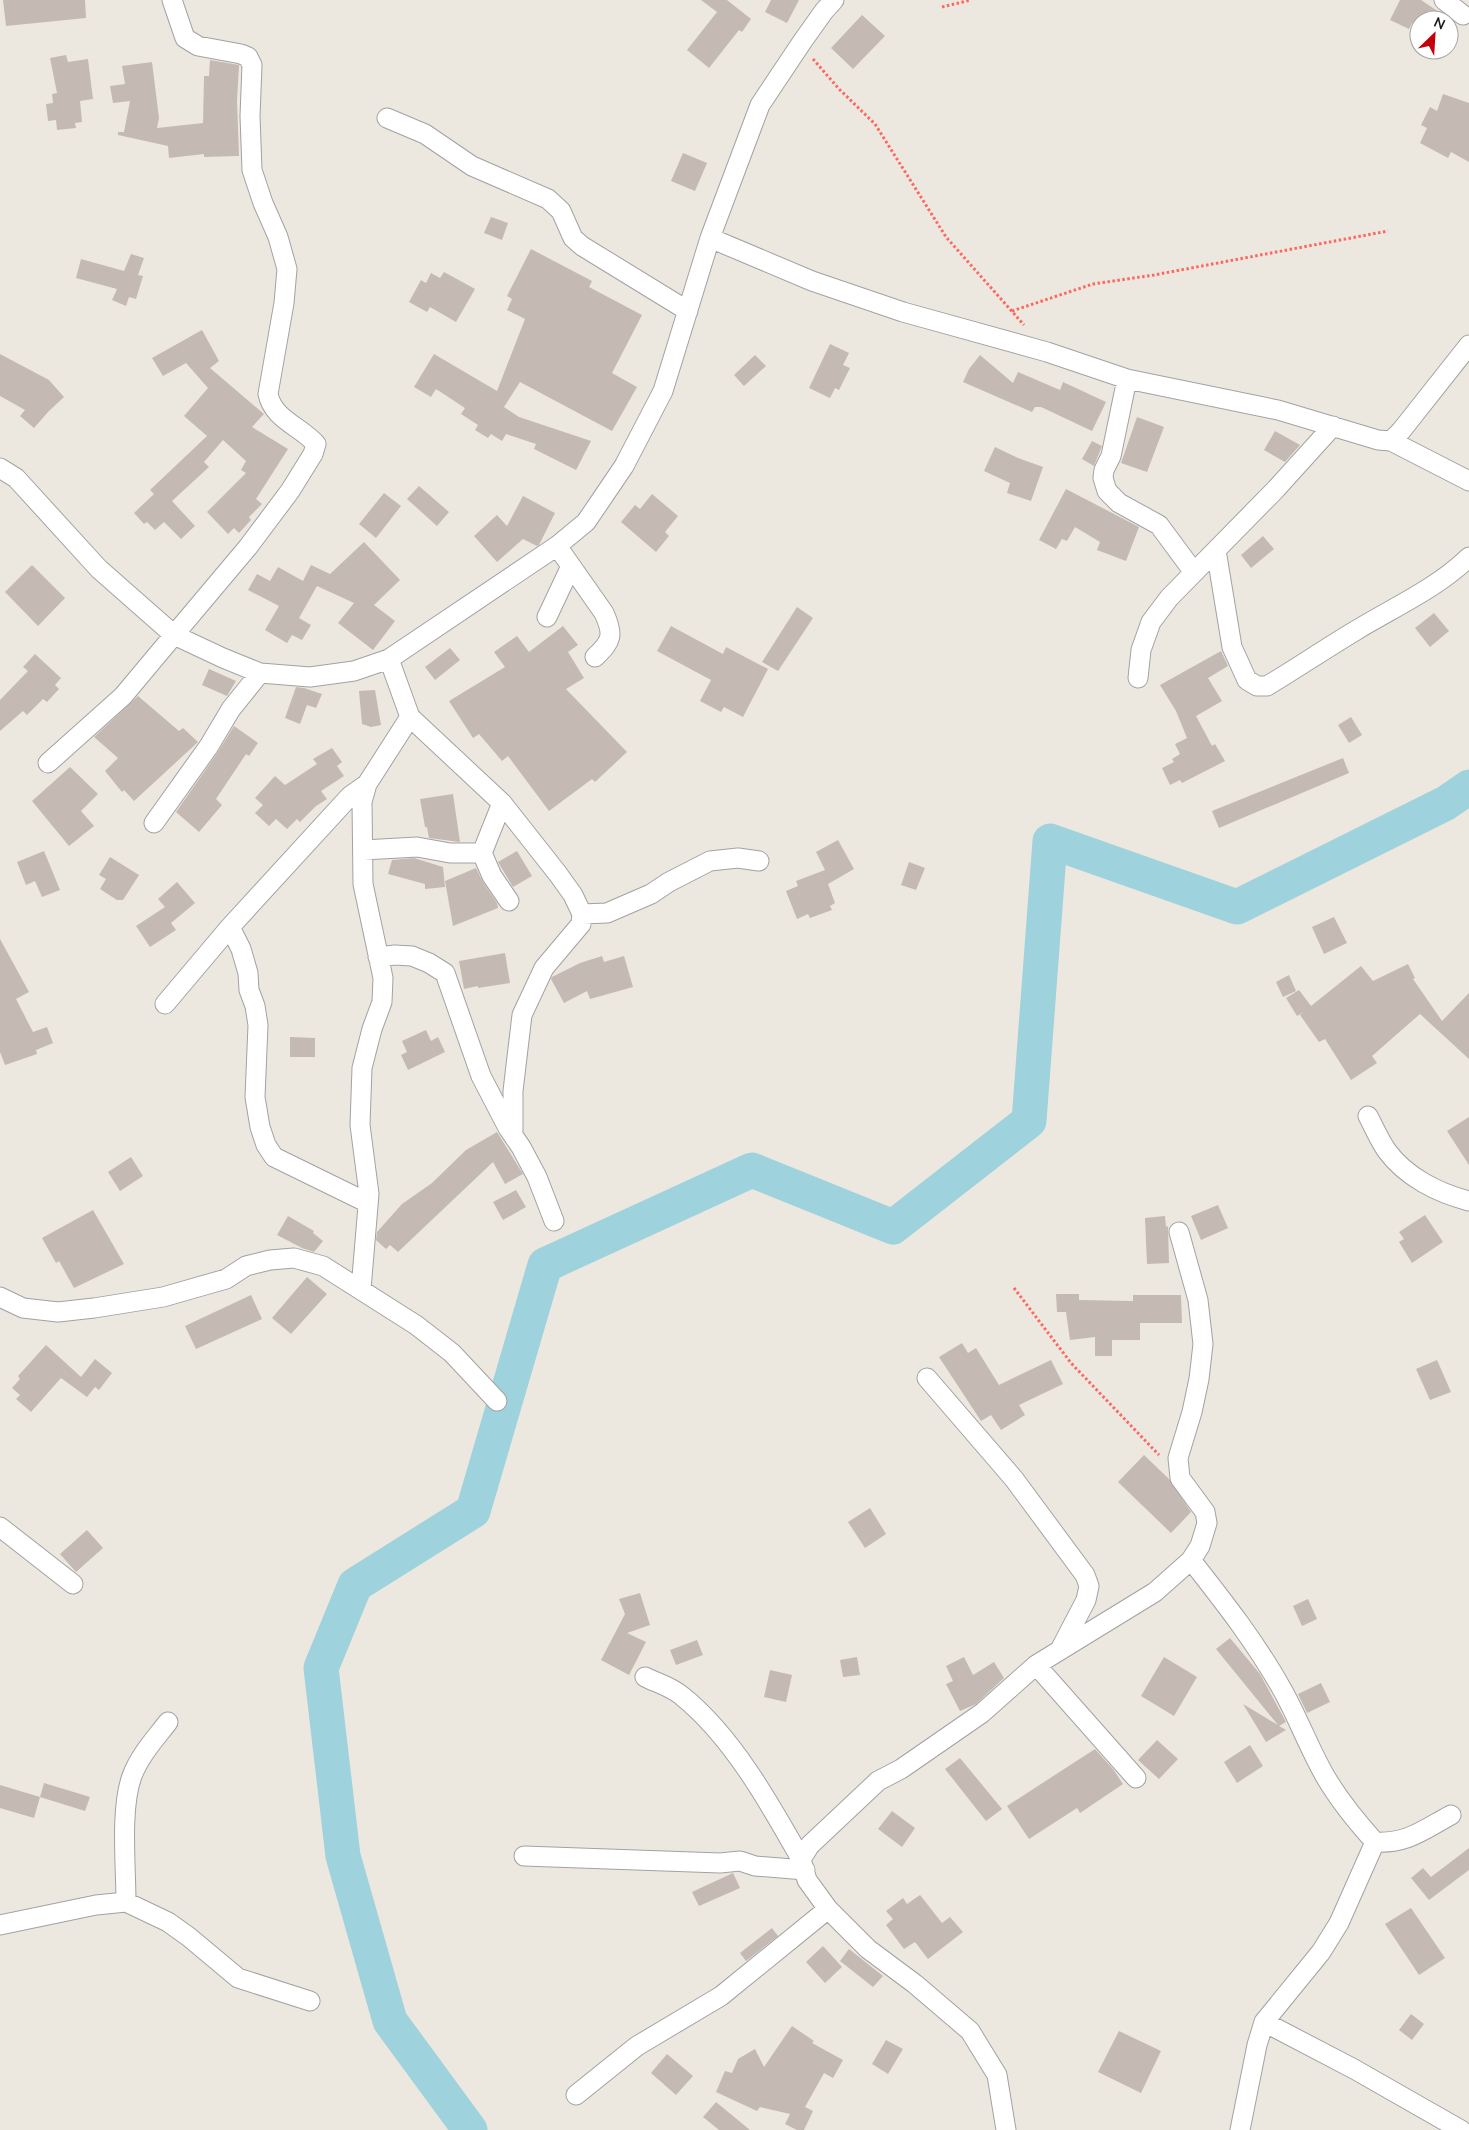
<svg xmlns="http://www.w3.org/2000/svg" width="1469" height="2130" viewBox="0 0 1469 2130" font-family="'Nunito Sans',sans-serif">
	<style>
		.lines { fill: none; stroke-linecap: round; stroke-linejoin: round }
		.river { stroke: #9ed2dc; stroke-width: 35 }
		.building { fill: #c4b9b3 }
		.minor-casing { stroke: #a2a2a2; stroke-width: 21 }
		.path { stroke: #fd6760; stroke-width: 3; stroke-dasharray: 2.5 2.5; stroke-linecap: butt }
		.minor { stroke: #fff; stroke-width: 19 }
	</style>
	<rect width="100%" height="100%" fill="#ede8df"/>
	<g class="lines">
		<!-- river -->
		<path class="river" d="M470,2130L390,2021L343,1856L321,1668L355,1585L473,1511L545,1265L752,1170L893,1227L1029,1121L1050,841L1237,907L1446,803L1469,787"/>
	</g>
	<!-- building -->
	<path class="building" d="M3,0H85L86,18L6,26Z
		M701,0H727L751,19L742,32L739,30L709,68L687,50L717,12Z
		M771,0H799L787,23L765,12Z
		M1400,0H1421L1451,20H1419V27L1412,23L1409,29L1390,20Z
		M862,15L885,36L853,69L831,48Z
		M66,55L68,62L88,59L93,99L80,101L82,122L75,123L76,128L57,130L56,120L48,121L46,104L53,103L52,94L57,93L50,58Z
		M210,60L239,65L237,101L239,156L204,157V154L169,158L168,146L118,135V132H124L130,101L113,103L110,86L125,84L122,66L152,62L159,118L157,128L203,123L204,76H209Z
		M1443,94L1469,103V162L1451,152L1448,158L1420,143L1427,128L1421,125L1430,107L1437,111Z
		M683,153L707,163L695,191L671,181Z
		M491,217L508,223L502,240L484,233Z
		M531,249L592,281L589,287L642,315L612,373L637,387L612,431L520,382L504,407L519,417L591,441L576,470L534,449L536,444L506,434L502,441L491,434L488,438L475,430L478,425L461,414L465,408L436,389L431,397L414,387L434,354L497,391L525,319L507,310L512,299L507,296Z
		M131,254L144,258L138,275L143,276L136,299L129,297L126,306L112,300L117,289L76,278L81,259L124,271Z
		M444,272L475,289L456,322L430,307L427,312L409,302L421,280L426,283L431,273L440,278Z
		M202,330L219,361L210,368L264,414L252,427L288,449L256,499L262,504L249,517L251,520L239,533L234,528L228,534L207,512L246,473L241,470L246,461L223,440L204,462L209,467L172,501L195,526L181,539L164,522L155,530L147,522L144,524L134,513L154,494L150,490L207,436L184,416L208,388L186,363L163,376L152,358Z
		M830,344L849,353L843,365L850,368L839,390L835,388L830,398L809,388Z
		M0,354L49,380L64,397L48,412L34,428L20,416L25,410L0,396Z
		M755,355L766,366L744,386L734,375Z
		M980,355L1013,383L1018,372L1060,390L1063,382L1106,402L1092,431L1041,407H1035L1032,412L963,382L969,369Z
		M1137,417L1164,427L1147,472L1121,463Z
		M1275,431L1300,445L1285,462L1264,450Z
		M1092,441L1102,446L1094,466L1082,459Z
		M995,447L1018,458L1043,467L1031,501L1007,493L1010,483L984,471Z
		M419,486L449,512L437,526L407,499Z
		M1066,489L1139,527L1126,561L1097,550L1100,542L1075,527L1067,541L1062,539L1056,549L1039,540Z
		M384,493L401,506L376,538L359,524Z
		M652,494L678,516L665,532L669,536L656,552L621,522L635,505L640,509Z
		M523,496L555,513L539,545L537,546L523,539L497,562L474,536L497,515L507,526Z
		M1263,536L1274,549L1251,568L1241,555Z
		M364,542L400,580L374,605L395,621L373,650L338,623L354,603L317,586L299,618L311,625L302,640L292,635L287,643L265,630L279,606L248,590L257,574L270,581L278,567L303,581L311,565L330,574Z
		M32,565L65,598L38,626L5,592Z
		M797,607L813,618L778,671L762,662Z
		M1434,613L1449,631L1430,647L1415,628Z
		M563,626L578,645L568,652L584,678L566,689L627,752L595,782L592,779L549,811L508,756L502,761L479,734L473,738L449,701L505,667L494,652L517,636L529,652Z
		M671,626L723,654L726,647L768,669L743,717L724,707L721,712L700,701L711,680L657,651Z
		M450,648L460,660L435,680L425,667Z
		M1221,651L1228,666L1208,678L1222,701L1196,716L1212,746L1215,744L1225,761L1182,783L1180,780L1170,785L1162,768L1174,762L1172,759L1180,754L1175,744L1187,738L1176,711L1160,685Z
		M35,654L61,678L55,685L59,689L47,702L43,699L27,715L23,711L0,731V700L28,671L23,667Z
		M209,669L236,681L227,696L202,685Z
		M296,687L304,688L322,694L316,708L307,705L300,724L285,718Z
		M375,690L381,725L371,727L362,724L359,691Z
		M138,696L179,731L183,728L198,742L134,801L124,790L122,792L105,771L118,758L94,737Z
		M1351,717L1362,735L1349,743L1338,725Z
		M234,726L258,743L249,756L246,754L216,799L222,805L199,832L176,812L218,752Z
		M332,748L342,762L337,766L344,776L321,791L327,799L316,806L300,822L297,819L287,829L276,819L269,826L255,813L263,805L255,798L275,776L285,785L317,764L313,759Z
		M1343,758L1349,773L1219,828L1212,811Z
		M70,767L98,794L81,811L94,826L69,846L32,801Z
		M453,794L460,842L429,838L427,827H425L420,799Z
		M838,840L854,869L828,884L835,903L830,906L832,910L810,918L808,914L797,919L786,891L798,886L796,881L825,870L816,852Z
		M44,851L60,890L42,897L35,881L26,885L17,862Z
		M517,851L532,876L513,887L498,862Z
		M110,857L139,875L123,900H117L100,889L106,879L99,875Z
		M414,858L443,867L445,887L425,889V884L388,874L392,860Z
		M909,862L925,868L916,890L901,885Z
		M476,868L483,882L497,903L498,908L453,926L445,881Z
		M177,882L195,903L171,923L176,930L150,947L136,926L165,907L158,899Z
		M1334,917L1347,943L1324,954L1312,927Z
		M0,939L29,992L16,999L33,1032L47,1027L53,1043L36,1050L37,1054L5,1065L0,1052Z
		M505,953L510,983L478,988V986L464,989L459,961Z
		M602,956L604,962L624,956L633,987L590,999L587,991L564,1003L551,979L552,977L580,963Z
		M1408,964L1415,978L1413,979L1442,1021L1469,993V1059L1420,1014L1372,1056L1377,1063L1351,1080L1325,1039L1319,1042L1300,1015L1304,1012L1297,1016L1286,998L1299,990L1311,1006L1361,966L1373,981Z
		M1289,975L1296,991L1283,997L1276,982Z
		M426,1030L431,1041L438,1037L445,1052L408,1070L401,1055L407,1052L402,1041Z
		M290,1037L315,1038V1057H290Z
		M1469,1117V1165L1447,1131Z
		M497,1132L523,1174L505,1184L493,1162L398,1252L390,1245L386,1249L376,1240L377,1232L402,1204L432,1183L466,1150Z
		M131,1157L143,1176L120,1191L108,1172Z
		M516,1190L526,1207L503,1220L493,1202Z
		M1218,1205L1228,1228L1201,1240L1191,1216Z
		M93,1210L124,1264L74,1288L59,1261L56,1263L42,1238Z
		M1425,1215L1443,1242L1412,1263L1399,1242L1404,1239L1399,1232Z
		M288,1216L314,1231L313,1233L323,1241L314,1252L302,1248L277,1235Z
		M1165,1216L1166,1227L1168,1226L1169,1263L1147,1264L1145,1218Z
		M307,1277L327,1294L291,1334L272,1318Z
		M1056,1294H1079V1300L1133,1301V1295H1181L1182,1323H1140V1340H1112V1356H1095V1337L1070,1340L1066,1312H1057Z
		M251,1295L262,1319L196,1349L185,1326Z
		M962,1343L968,1353L976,1348L999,1385L1051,1360L1063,1384L1019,1405L1025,1415L1001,1430L991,1415L981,1421L939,1357Z
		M46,1345L81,1377L95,1359L112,1373L99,1390L95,1387L87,1397L61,1378L31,1412L16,1399L20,1395L12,1388L20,1379L18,1376Z
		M1437,1360L1451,1392L1430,1400L1416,1369Z
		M1144,1455L1169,1479L1191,1512L1171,1533L1118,1482Z
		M870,1508L886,1534L865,1548L848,1522Z
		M87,1530L103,1548L76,1572L60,1554Z
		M640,1593L650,1625L627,1633L646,1642L629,1675L601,1660L625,1614L619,1599Z
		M1308,1599L1317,1619L1302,1626L1293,1606Z
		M1230,1638L1260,1674L1286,1722L1279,1726L1286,1730L1266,1742L1243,1704L1278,1725L1216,1649Z
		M697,1640L703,1655L676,1665L670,1650Z
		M857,1657L860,1675L843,1677L840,1660Z
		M964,1657L973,1675L994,1662L1004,1678L976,1704L960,1711L946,1684L953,1681L946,1666Z
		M1164,1657L1197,1677L1174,1716L1141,1696Z
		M770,1670L792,1675L786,1702L764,1697Z
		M1321,1683L1330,1702L1307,1713L1298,1694Z
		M1157,1740L1178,1759L1159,1779L1138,1760Z
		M1250,1745L1263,1766L1237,1783L1224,1762Z
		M1095,1749L1113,1769L1123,1784L1080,1813L1077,1808L1029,1839L1007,1806Z
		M960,1758L1002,1809L986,1821L945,1769Z
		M44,1783L90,1797L85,1811L40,1797Z
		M0,1785L40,1797L34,1818L0,1808Z
		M892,1811L915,1828L902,1847L878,1829Z
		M1469,1848V1870L1429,1900L1411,1878L1423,1868L1431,1877Z
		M733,1873L740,1888L699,1906L692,1892Z
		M920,1895L942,1923L950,1917L963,1932L928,1959L915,1942L904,1949L886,1925L893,1919L886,1911L903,1898L907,1904Z
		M1411,1908L1445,1958L1419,1975L1385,1924Z
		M772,1928L778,1936L746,1961L740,1953Z
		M823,1946L842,1967L825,1983L806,1962Z
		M849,1949L883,1976L873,1987L840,1961Z
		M1411,2014L1424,2024L1412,2040L1399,2030Z
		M792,2026L814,2041L812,2043L843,2060L833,2078L824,2073L805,2107L813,2111L804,2130H797L785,2124L790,2114L760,2107L757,2111L716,2092L725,2071L732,2073L738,2059L755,2049L764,2067Z
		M1119,2031L1161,2051L1141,2093L1098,2072Z
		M886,2040L903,2049L888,2074L872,2064Z
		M667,2054L693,2076L676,2095L651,2073Z
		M716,2102L750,2130H719L703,2117Z"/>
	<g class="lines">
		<!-- minor casing -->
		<g class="minor-casing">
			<path id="minor" d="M1444,0L1463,15
				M387,118L425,134L472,166L548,199L561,211L573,238L582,246L688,311
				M710,238L812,281L903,312L1047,352L1127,379L1278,410L1378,440L1391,441L1401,431L1469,345
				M1127,379L1111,456L1104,470L1103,478L1107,491L1119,503L1159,525L1193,571
				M1391,441L1469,481
				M0,468L16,478L99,569L174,635L223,658L260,673L310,677L354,671L389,659L557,546L586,522L603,497L624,466L663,391L710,238L760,105L802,42L824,11L834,0
				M557,546L604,613C614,635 612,641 595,657
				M1216,550L1232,647L1247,680L1257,686H1267C1297,668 1325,649 1355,631C1394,607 1436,589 1469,557
				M547,617L571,566
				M389,659L410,717L502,803L558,874L573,895L582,914L581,924L544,968L522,1015L513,1091V1135
				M1138,678L1141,650L1151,622L1169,598L1276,489L1333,426
				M48,763L123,696L174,635L248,547L290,491L313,454L316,444C300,426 273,419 268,394L284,303L287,269L278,237L263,203L252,170L250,116L252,65L248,57L241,54L198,46L185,38L172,0
				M502,803L482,853L492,876L509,901
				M154,823L209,746L231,709L260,673
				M363,850L417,847L450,853H482
				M582,914L607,913L651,894L669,882L710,861L738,858L759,861
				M230,927L241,949L248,973L249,990L255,1006L258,1025L255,1097L260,1127L266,1145L274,1157L368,1203
				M378,957L395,955L412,956L429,963L445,973L481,1076L508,1128L521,1147L537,1177L554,1221
				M165,1004L230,927L350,796L367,784
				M1368,1116C1374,1127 1379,1140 1387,1151C1406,1177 1438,1193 1469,1201
				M361,1289L369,1194L360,1125L362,1068L372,1029L382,1002L383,978L363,884L362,802L367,784L410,717
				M0,1297L23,1308L58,1312L94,1308L163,1297L226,1279L246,1266L270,1260L294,1258L323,1266L416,1325L452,1353L497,1401
				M927,1378L1014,1479L1085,1575L1089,1586L1086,1600L1061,1648
				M0,1527L73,1584
				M1191,1560C1224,1602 1257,1644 1283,1691C1298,1718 1309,1748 1325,1776C1339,1800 1356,1821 1375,1842C1407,1844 1423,1830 1451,1815
				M1036,1665L1136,1778
				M645,1677C657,1683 672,1687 682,1696C732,1736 770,1804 801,1859
				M524,1856L720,1863L740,1861L755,1866L805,1870
				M126,1902C126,1867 120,1808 132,1776C140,1755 155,1739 168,1722
				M0,1925L96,1905L126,1902L168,1922L189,1937L238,1978L310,2001
				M1264,2022L1354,2069L1461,2130
				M576,2095L637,2046L721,1996L828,1909
				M1006,2130L997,2075L970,2031L915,1984L868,1949L828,1909L807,1880L801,1859L810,1845L878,1781L901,1769L982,1713L1036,1665L1155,1592L1191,1560L1200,1546L1207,1523L1205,1512L1180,1478L1178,1458L1192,1412L1199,1379L1203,1344L1198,1300L1179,1232
				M1240,2130L1257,2045L1264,2022L1321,1952L1339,1923L1375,1842"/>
		</g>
		<!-- path -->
		<path class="path" d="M942,7L971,0
			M813,59L839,89L875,124L946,237L1024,325
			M1012,311L1093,284L1154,275L1388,231
			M1014,1288L1071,1363L1159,1455"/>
		<!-- minor -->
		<use href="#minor" class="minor"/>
	</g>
	<!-- north arrow -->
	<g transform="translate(1434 35) rotate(25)"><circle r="24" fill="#ffffff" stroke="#a4a4a4"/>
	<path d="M0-4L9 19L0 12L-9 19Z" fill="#c5000b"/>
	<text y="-8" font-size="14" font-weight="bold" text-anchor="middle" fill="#1b1b1b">N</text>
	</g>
</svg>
